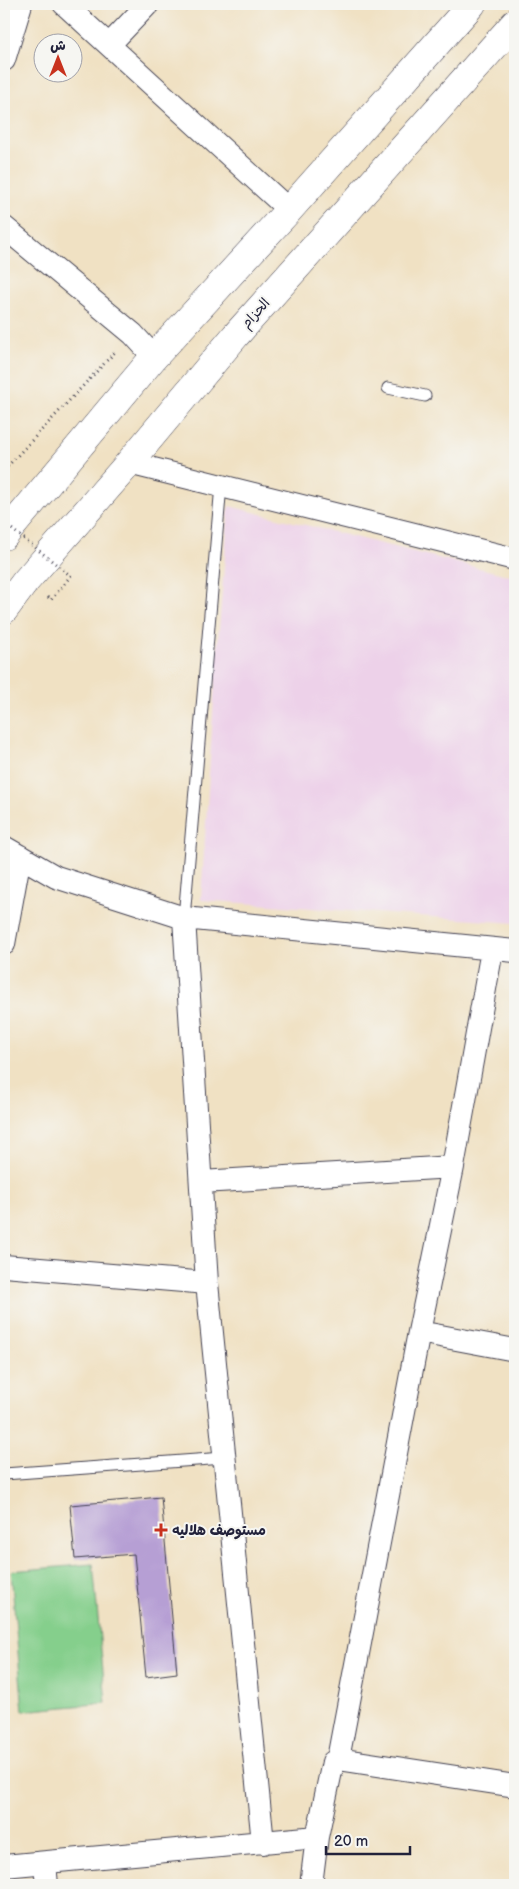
<svg xmlns="http://www.w3.org/2000/svg" width="519" height="1889" viewBox="0 0 519 1889" font-family="'Balsamiq Sans','Playpen Sans Arabic',sans-serif">
	<style>
		.built { fill: #edd1e9 }
		.green { fill: #85cf8c; stroke: #547864 }
		.building { fill: #b69fd4 }
		.lines { fill: none; stroke-linecap: round; stroke-linejoin: round }
		.lane-casing { stroke: #413f4f; stroke-width: 13 }
		.street-casing { stroke: #413f4f; stroke-width: 24 }
		.secondary-casing { stroke: #413f4f; stroke-width: 29 }
		.path { stroke: #413f4f; stroke-width: 3; stroke-dasharray: 1 4; stroke-linecap: butt }
		.lane { stroke: #fff; stroke-width: 11 }
		.street { stroke: #fff; stroke-width: 22 }
		.secondary { stroke: #fff; stroke-width: 28 }
		.path-bridge { stroke: #413f4f; stroke-width: 3; stroke-dasharray: 1 4; stroke-linecap: butt }
		.poi-dot { fill: #c8321e; stroke: #f6f6f2; stroke-width: 2 }
		.labels { text-anchor: middle; stroke-width: 4; stroke-linejoin: round; paint-order: stroke }
		.street-label { font-size: 14px; fill: #22223b; stroke: #f6f6f2 }
		.poi-label { font-size: 14px; font-weight: bold; fill: #22223b; stroke: #f6f6f2; text-anchor: start }
	</style>
	<rect width="100%" height="100%" fill="#f6f6f2"/>
	<filter id="ink" filterUnits="userSpaceOnUse"><feTurbulence type="fractalNoise" baseFrequency=".02" numOctaves="2"/><feDisplacementMap in="SourceGraphic" scale="10" xChannelSelector="R" yChannelSelector="G"/><feConvolveMatrix kernelMatrix="1 2 1 2 8 2 1 2 1" color-interpolation-filters="sRGB"/></filter>
	<filter id="wash" filterUnits="userSpaceOnUse"><feTurbulence type="fractalNoise" baseFrequency=".0096" numOctaves="4" result="noise"/><feDisplacementMap in="SourceGraphic" scale="20" xChannelSelector="R" yChannelSelector="G"/><feGaussianBlur stdDeviation="1.12" result="paint"/><feColorMatrix in="noise" values="0 0 0 0 0 0 0 0 0 0 0 0 0 0 0 0 0 1.4 0 .05"/><feComposite in="paint" operator="in"/></filter>
	<g filter="url(#wash)">
		<rect width="100%" height="100%" fill="#f0e1c3"/>
		<!-- built -->
		<path class="built" d="M229,506L515,577V923L201,900L216,666Z"/>
		<!-- green -->
		<path class="green" d="M93,1564L106,1703L23,1711L11,1571Z"/>
		<g id="blocks">
			<!-- building -->
			<path class="building" d="M161,1497L177,1673L146,1677L134,1554L75,1559L70,1505Z"/>
		</g>
	</g>
	<g filter="url(#ink)">
		<use href="#blocks" fill-opacity="0" stroke="#413f4f" stroke-width="1"/>
		<g class="lines">
			<!-- lane casing -->
			<g class="lane-casing">
				<path id="lane" d="M388,388L425,396
					M184,918L221,485
					M4,1474L224,1458"/>
			</g>
			<!-- street casing -->
			<g class="street-casing">
				<path id="street" d="M64,4L289,210
					M109,45L148,4
					M4,60L21,4
					M4,227L133,334L154,357
					M129,463L515,559
					M4,847L56,877L184,918L515,951
					M184,918L207,1283L263,1843
					M4,944L20,856
					M201,1182L453,1167
					M4,1266L207,1283
					M419,1332L515,1350
					M338,1759L515,1786
					M45,1863L47,1885
					M4,1866L317,1837
					M311,1885L317,1837L333,1762L338,1759L419,1332L453,1167L492,950"/>
			</g>
			<!-- secondary casing -->
			<g class="secondary-casing">
				<path id="secondary" d="M4,536L154,357L289,210L472,4
					M4,610L25,582L129,463L236,335L515,23"/>
			</g>
			<!-- path -->
			<path class="path" d="M4,470L115,352
				M48,597L51,600L73,573"/>
			<!-- lane -->
			<use href="#lane" class="lane"/>
			<!-- street -->
			<use href="#street" class="street"/>
			<!-- secondary -->
			<use href="#secondary" class="secondary"/>
			<!-- path-bridge -->
			<path class="path-bridge" d="M4,523L71,576"/>
		</g>
	</g>
	<!-- markers -->
	<path class="poi-dot" d="M158.5 1522.5h5v5h5v5h-5v5h-5v-5h-5v-5h5z"/>
	<g class="labels">
		<!-- street labels -->
		<g class="street-label">
			<text transform="translate(255 313) rotate(-48)" y="5">الحزام</text>
		</g>
		<!-- poi labels -->
		<g class="poi-label">
			<text x="172" y="1535">مستوصف هلاليه</text>
		</g>
	</g>
	<!-- margin -->
	<rect width="519" height="1889" fill="none" stroke="#f6f6f2" stroke-width="20"/>
	<!-- north arrow -->
	<g transform="translate(58 58)"><circle r="24" fill="#f6f6f2" stroke="#a1a1a9"/>
	<path d="M0-4L9 19L0 12L-9 19Z" fill="#c8321e"/>
	<text y="-8" font-size="14" font-weight="bold" text-anchor="middle" fill="#22223b">ش</text>
	</g>
	<!-- scale -->
	<path d="M326 1846v8h84v-8" fill="none" stroke="#22223b" stroke-width="2.5"/>
	<text x="334" y="1846" font-size="15" fill="#22223b" stroke="#f6f6f2" stroke-width="4" paint-order="stroke">20 m</text>
</svg>
